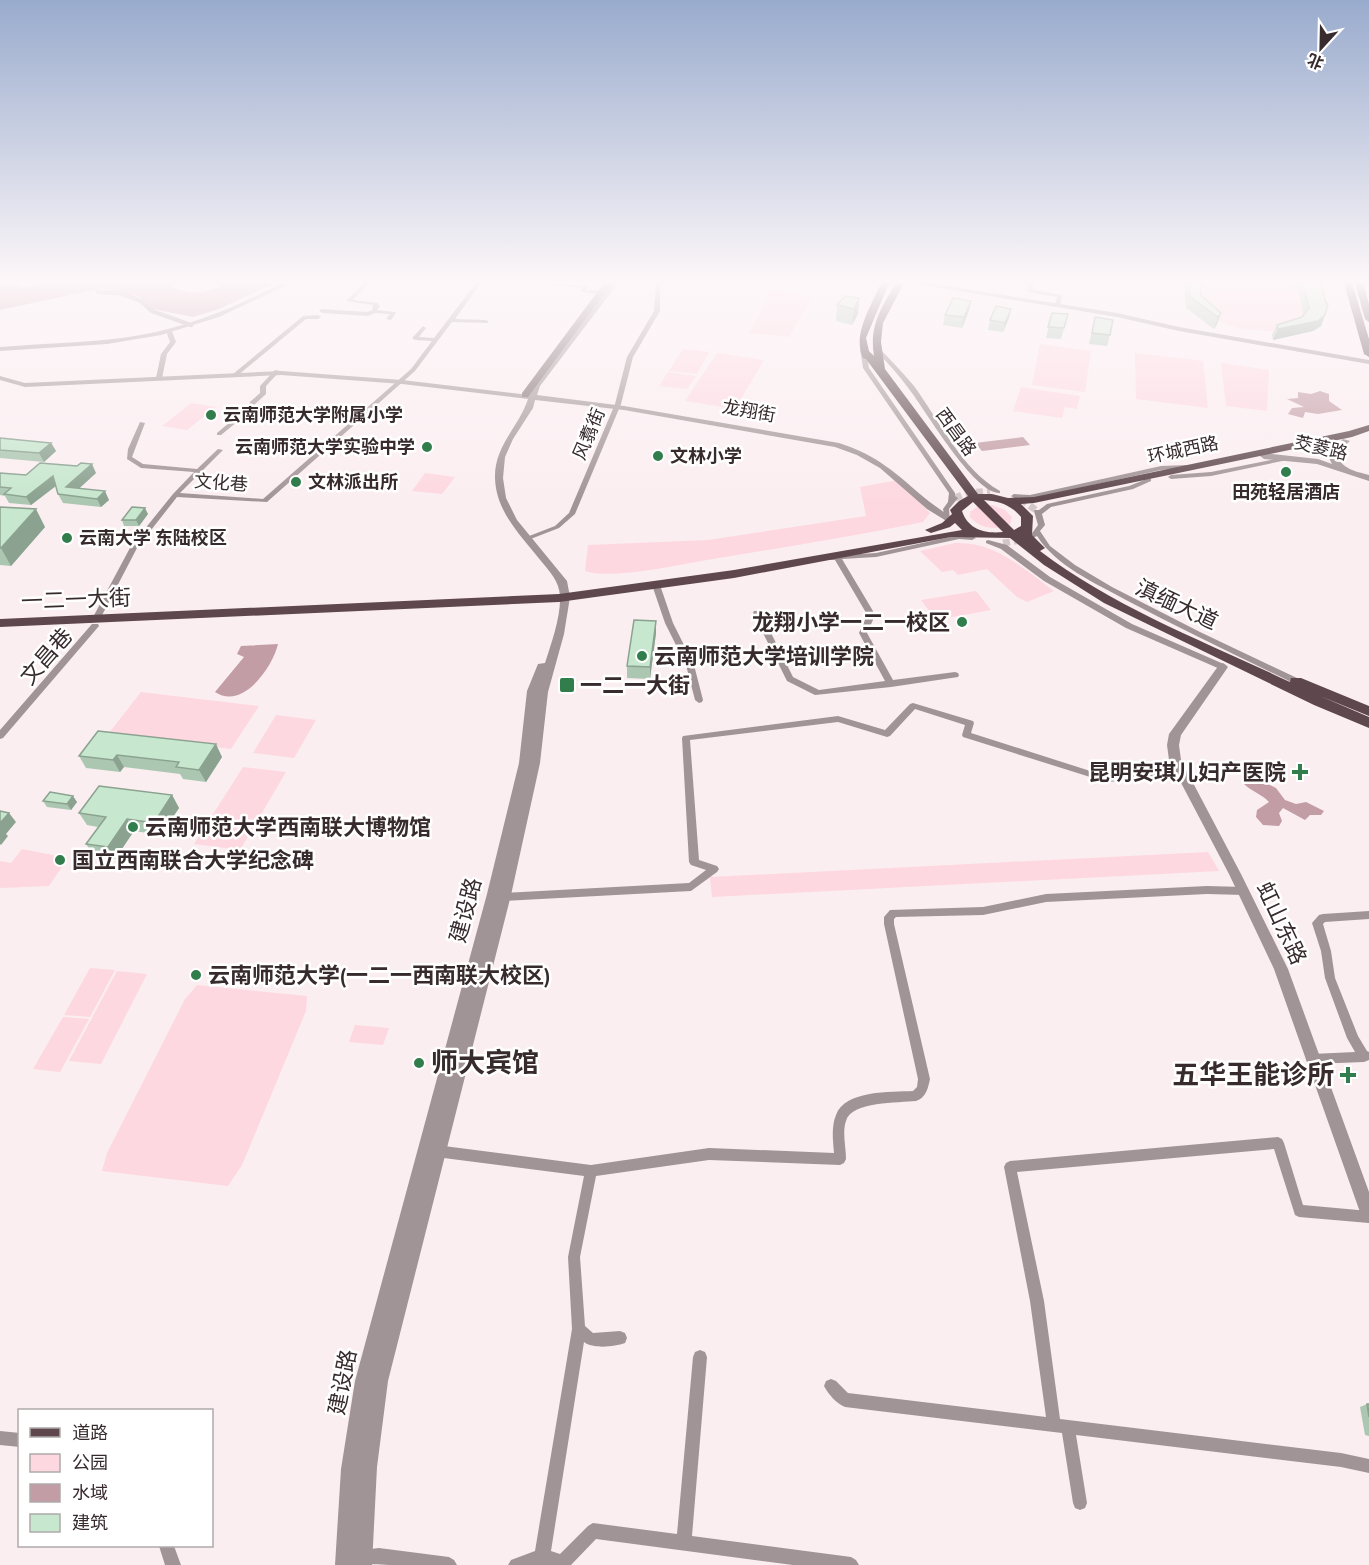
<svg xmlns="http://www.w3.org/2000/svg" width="1369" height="1565" viewBox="0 0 1369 1565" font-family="'PT Sans Narrow','Noto Sans SC',sans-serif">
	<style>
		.green { fill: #fdd8e0 }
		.water { fill: #c39da5 }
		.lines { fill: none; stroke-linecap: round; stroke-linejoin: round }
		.minor-tunnel { stroke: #d4c7ca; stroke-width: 7; stroke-dasharray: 7 4; stroke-linecap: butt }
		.pedestrian { stroke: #a19496; stroke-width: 4.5 }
		.minor { fill: #a19496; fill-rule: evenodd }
		.tertiary { fill: #a19496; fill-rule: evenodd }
		.secondary { fill: #7a676b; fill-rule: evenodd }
		.primary { fill: #5e484d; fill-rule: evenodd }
		.wall { fill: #abc7b1 }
		.shaded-wall { fill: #8ba290 }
		.building { fill: #c7e7ce; stroke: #8ba290; stroke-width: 1.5 }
		.poi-dot { fill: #317d4c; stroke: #fff; stroke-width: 2 }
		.labels { text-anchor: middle; stroke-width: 5; stroke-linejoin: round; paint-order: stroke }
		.far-street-label { font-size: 18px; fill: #372b2e; stroke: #fff }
		.far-poi-label { font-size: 18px; font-weight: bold; fill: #372b2e; stroke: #fff; text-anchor: start }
		.street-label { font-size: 22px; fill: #372b2e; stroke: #fff }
		.poi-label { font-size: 22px; font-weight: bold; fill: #372b2e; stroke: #fff; text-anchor: start }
		.near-poi-label { font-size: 27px; font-weight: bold; fill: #372b2e; stroke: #fff; text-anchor: start }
	</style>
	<rect width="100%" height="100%" fill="#fbeef1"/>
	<!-- green -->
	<path class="green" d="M1196,283H1290L1299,292L1304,316L1276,332L1240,329L1208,317Z
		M771,291L813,296L789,337L749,333Z
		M1040,344L1091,351L1085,392L1032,385Z
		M683,349L709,352L697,374L669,371Z
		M717,353L764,360L735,409L685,401Z
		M1135,353L1203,361L1208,408L1136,399Z
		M1221,363L1269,370L1267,411L1226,406Z
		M668,372L696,376L687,389L659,386Z
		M1021,387L1080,396L1077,409L1065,407L1062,418L1013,411Z
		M191,403L216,407L187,430L162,426Z
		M425,473L455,477L442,494L412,491Z
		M898,480L930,513L923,522C851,537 779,548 707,560C678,565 610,580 585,571L588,545L708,540L866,516L860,487Z
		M992,505L1005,510L1012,517L1010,524C997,531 980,529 970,517V512L978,506Z
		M955,543C995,541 1024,569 1054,591L1027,602L1017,597L987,569L958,575L953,570L942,572L920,551Z
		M976,591L991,610L936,620L921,600Z
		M141,692L259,706L231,749L109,733Z
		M276,715L316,720L294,758L253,753Z
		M243,767L286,772L240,850L194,844Z
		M22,849L68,858L49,886L0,888V861L11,863Z
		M1208,852L1219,871L712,897L710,877Z
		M90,968L115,970L90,1017L64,1015Z
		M117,971L147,974L101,1064L69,1061Z
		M197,985L307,996L306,1011L242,1165L228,1186L102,1171L107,1153L185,999Z
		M63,1017L89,1019L60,1072L33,1069Z
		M355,1025L389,1028L383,1045L349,1042Z"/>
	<!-- water -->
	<path class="water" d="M0,283L24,288L42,283H172L171,286C187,295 202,294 219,287L220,283H275L219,309L193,317L153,309L140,297L103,288L0,310Z
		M1320,391L1329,394V401L1342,410L1318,414L1305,412L1303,418L1288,414L1292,408L1304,407L1287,399L1298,398V392L1311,394Z
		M1023,437L1030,445L982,451L975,443Z
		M278,644C273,666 243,711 215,692L244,657L237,654L241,646Z
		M1254,777L1276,788L1285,800L1296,804L1306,802L1324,811L1321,815H1310L1305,820L1283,808L1279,813L1282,821L1279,826L1263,825L1256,817L1257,810L1269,802C1262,794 1252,792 1244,784Z"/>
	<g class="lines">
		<!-- minor-tunnel -->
		<path class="minor-tunnel" d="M955,498L967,493L990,491
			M1021,499L1037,511
			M1003,543L1027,539"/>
		<!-- pedestrian -->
		<path class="pedestrian" d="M98,292L120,293L141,301L152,311L191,325"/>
		<!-- minor -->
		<path class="minor" d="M364,283H369L353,300L377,303L380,306L377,310L395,312L396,313L391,320L386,319L390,314L375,313L368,316L322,313L319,311L322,309L367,312L372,310L373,305L346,301Z
			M476,283H481L455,319L486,320L488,321V323L452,322L415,371L267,502L177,497L137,548L99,621H93L92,619L131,546L173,494L194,472L141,468L127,459L128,449L140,422L145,423L132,457L143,464L197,469L218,449L223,450L180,493L263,499L411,369L432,341L415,340L412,338L413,337L423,326L426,328L419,337L434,338Z
			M534,283L585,286L587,287L585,290L607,291L610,293L607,295L582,292L580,291L582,288Z
			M656,283H660V311L633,357L621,404L575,514L559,528L528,540H524V538L555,526L569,513L615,404L627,357L654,311Z
			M1029,283H1034L1033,290L1062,295L1060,306L1055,305L1057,297L1028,292Z
			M303,316L318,315L321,317L318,319H306L237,376H233V374Z
			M169,329L172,331L176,342L167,354L162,378L159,380L156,378L161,354L170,342L166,331Z
			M863,347L866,349L869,368L955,493V496L958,498L949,509L950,521L948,522L945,520L943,509L948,502L949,493L863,368L860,349Z
			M875,348H879C891,360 903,373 914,386C939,420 962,470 1000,491V493C974,494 926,411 909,389C899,375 887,362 875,350Z
			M275,370L280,371L266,386V394L255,404L254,408L221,435H217V433L249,406L250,402L260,393V386Z
			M1290,456L1293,458L1292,459L1211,476L1171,479L1168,477L1171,475L1211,472Z
			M1188,465L1191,467L1190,468L1161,470L1030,499L1014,498L1011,496L1014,494L1030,495L1161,466Z
			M1149,478L1151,479V481L1133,489L1051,507L1042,514L1045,525L1040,531L1050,546L1075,565L1112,587L1200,632L1297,678L1298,680L1297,682H1291C1236,655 1180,629 1126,600C1095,583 1056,566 1037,536L1033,538L1030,536L1038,525L1034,511L1035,510H1039L1047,504L1129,486Z
			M959,535L972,536L976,538L972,540L959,539L876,557L842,559L873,611V620L867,633L893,680L955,672L958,673L959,675L958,677L891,687L815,695L787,681L753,613L754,611H757L761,613L793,677L819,690L885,681L859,633L865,620V611L835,560H825L821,558L825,556L876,553Z
			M988,540L1007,545L1050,577L1132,624L1226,665L1227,667L1223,670L1220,669L1126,628L1044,581L1001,549L986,543V541Z
			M653,583H656L660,585L673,623L694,665L703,700L702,702L699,703L695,700L686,665L665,623L652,585Z
			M92,624H98L99,626L3,738L0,739V730Z
			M913,703L973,721L974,723L971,733L1106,776L1180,771L1184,774L1180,777L1106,782L963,737L962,735L965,725L915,709L890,736L887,737L838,722L690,740L699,860L717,866L719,869L717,872L691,891L503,901L499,900L498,897L499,894L503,893L689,883L706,870L691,865L689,862L682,738L683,736L838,716L885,730L910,704Z
			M1207,886L1244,887L1247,888L1249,891L1247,894L1244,895L1207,894L1046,902L983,915L896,917L894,919V924L930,1079C928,1088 926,1098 916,1101C899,1103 851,1101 846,1121C842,1132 846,1147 846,1159L844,1163L840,1165L709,1160L596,1176L580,1257L585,1326L593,1333L620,1331L625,1333L627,1338L625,1343C614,1347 593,1349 584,1342L551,1551L560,1554L588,1526L593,1523L677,1534L693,1357L695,1352L700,1350L705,1352L707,1357L692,1536L851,1557L856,1560L859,1565H793L596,1539L571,1565H508L511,1560L535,1551L572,1329L568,1257L584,1176L436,1157L432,1155L430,1151L432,1147L436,1145L591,1165L709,1148L834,1153C833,1141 831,1127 836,1115C845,1090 891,1092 913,1091L917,1087L918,1079L884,924V917L890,910L983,907L1046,894Z
			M1369,911V919L1325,922L1323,924L1331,951L1335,978L1358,1036L1367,1051L1369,1052V1060L1364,1062L1312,1064L1308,1063L1306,1059L1308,1055L1312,1054L1355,1052L1347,1038L1325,978L1321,951L1312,923L1319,915L1323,914Z
			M1278,1137L1282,1139L1284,1143L1303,1205L1369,1211V1223L1299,1217L1295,1215L1274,1149L1017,1172L1044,1301L1060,1419L1341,1453L1369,1459V1473L1341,1467L1076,1435L1087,1503L1085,1508L1080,1510L1075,1508L1073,1503L1062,1433L845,1407C837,1404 828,1394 824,1386L826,1381L831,1379L836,1381L848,1393L1046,1417L1030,1301L1004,1167L1006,1163L1010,1161Z
			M0,1431L20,1433V1447L0,1445Z
			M159,1546H174L181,1565H165Z
			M379,1548L449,1557L454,1560L457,1565H389C379,1564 367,1565 357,1563L354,1558L357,1553L362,1550Z"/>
		<!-- tertiary -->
		<path class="tertiary" d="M282,283H291L219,317L161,335L107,344L0,351V347C47,343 95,343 141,335C191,326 238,306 282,283Z
			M611,283H618L540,386L537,395L624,406L839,443C879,456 895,473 926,499C934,506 945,512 953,519L948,522L927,509L880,468L857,455L835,447L624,410L535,400L533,408L513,439L505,457L503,478L506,498L517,520L567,581L570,597L564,634L548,692L540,763L511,895L388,1381L377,1467L372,1565H335L341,1469L355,1381L487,894L519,763L527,691L538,664L545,663C551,644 561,617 560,596C559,581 550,572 541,561C521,536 496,512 495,478C494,446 519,427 528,399L402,384L281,375L25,387L0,380V376L25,383L281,371L402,380L529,395L533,384Z
			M911,283H928L1117,313L1179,327L1369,360V364L1179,331L1117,317Z
			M1343,439L1350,441L1335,454C1343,469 1354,471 1369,475V481L1317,464L1264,459L1260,456L1264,453L1318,459L1332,464L1327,454Z
			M1223,663L1228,667L1181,735L1179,745L1181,760L1241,874L1288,969L1369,1192V1223L1363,1221L1361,1215L1274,969L1229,874L1169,760L1167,745L1169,734L1219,665Z"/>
		<!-- secondary -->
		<path class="secondary" d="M604,283H612L528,397H522V393Z"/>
		<!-- primary -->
		<path class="primary" d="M881,283H889L866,338L869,351L874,356C869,326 881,308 896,283H904L883,323L881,342L885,369L978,494H992L1008,498L1034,497L1349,431L1369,425V431L1352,437L1034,503L1021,504L1033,516L1032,535L1045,548L1040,551C1115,608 1206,642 1290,682L1291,678H1301L1369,706V716L1320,696L1369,717V728L1314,705L1104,603L1044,565L1010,538L951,537L734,578L559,602L0,627V619L559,594L734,570L962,530L955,523L950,527L931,533L925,530L942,523L952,514L950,510L959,501L968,496L866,359L863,358C852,334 871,307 881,283ZM984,500C999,501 1011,505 1021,517V526L1014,530ZM973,502L1003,532C984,534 968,529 962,511Z
			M1344,283H1352L1369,339V357L1364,354Z
			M1355,283H1363L1369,304V322L1365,319Z"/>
	</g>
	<!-- wall -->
	<path class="wall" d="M1184,283H1200L1201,295L1221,313L1217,324L1214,329L1186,308Z
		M1292,283H1319L1325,315L1321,326L1313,331L1273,340L1272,335L1277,325L1302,317L1303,315L1299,291Z
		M859,298L858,314L852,325L836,321L837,305Z
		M971,301L969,311L962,328L943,325L945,315Z
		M1011,309L1009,318L1003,332L988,330L990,320Z
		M1052,313L1068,314L1061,339L1046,338Z
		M1095,317L1110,335L1107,346L1089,344Z
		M0,438L51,443L56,451L44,462L0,458Z
		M0,473L26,475L96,473L79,488L109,500L101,507L63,503L58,494L56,486L31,505L9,503L5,496L0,495Z
		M0,507L45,527L11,566L0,565Z
		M148,514L139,526H124L122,520Z
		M656,621V633L650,679L627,678V666Z
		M98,731L222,757L206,782L183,779L180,774L124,767L120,772L86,768L79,756Z
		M172,795L179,808L161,835L134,831L115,859L94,856L86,844L98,827L87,825L79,813Z
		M43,801L77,802L71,810L47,807Z
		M1367,1404H1369V1436L1365,1435L1360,1407Z"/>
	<!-- shaded-wall -->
	<path class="shaded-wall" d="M859,298L858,314L852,325L854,309Z
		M971,301L969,311L962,328L964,317Z
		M1011,309L1009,318L1003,332L1005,323Z
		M1221,313L1217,324L1214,329L1218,317Z
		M1325,315L1321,326L1313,331L1273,340L1278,329Z
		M51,443L56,451L44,462L39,453Z
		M92,464L96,473L71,496L66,487Z
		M53,476L57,485L31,505L26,497Z
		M105,491L109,500L101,507L97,499Z
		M145,508L148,514L139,526L136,520Z
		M36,509L45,527L11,566L1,548Z
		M656,621V633L650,679V667Z
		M216,744L222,757L206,782L199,770Z
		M117,755L124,767L120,772L113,760Z
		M172,795L179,808L161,835L154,823Z
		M73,796L77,802L71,810L67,804Z
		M9,813L16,822L6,834L8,836L1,845L0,844V823Z
		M127,819L134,831L115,859L108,847Z"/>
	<!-- building -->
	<path class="building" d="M1189,283H1200L1201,295L1221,313L1218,317L1190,297Z
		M1303,283H1319L1322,287L1326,303L1328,304L1325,315L1318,321L1278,329L1277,325L1302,317L1309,308Z
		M845,296L859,298L854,309L837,305Z
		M953,298L971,301L964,317L945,315Z
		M996,306L1011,309L1005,323L990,320Z
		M1052,313L1068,314L1064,328L1048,327Z
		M1095,317L1113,320L1110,335L1092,333Z
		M0,438L51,443L39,453L0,450Z
		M40,463L77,466L81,463L92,464L66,487L105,491L97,499L58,494L53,476L26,497L4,494L11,488L0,487V473L26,475Z
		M0,507L36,509L1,548H0Z
		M132,507L145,508L136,520H122Z
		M634,620L656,621L650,667L627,666Z
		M98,731L216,744L199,770L176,767L179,762L117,755L113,760L79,756Z
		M99,786L172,795L154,823L127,819L108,847L86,844L106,817L79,813Z
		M50,792L73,796L67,804L43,801Z
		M0,811L9,813L0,823Z
		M1367,1404H1369V1417Z"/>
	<!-- sky -->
	<linearGradient id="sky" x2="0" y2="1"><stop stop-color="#99abcd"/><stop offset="0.56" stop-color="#fdf7f9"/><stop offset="1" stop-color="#fdf7f9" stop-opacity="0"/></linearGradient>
	<rect width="1369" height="502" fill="url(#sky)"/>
	<!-- markers -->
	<g class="poi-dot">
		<circle cx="211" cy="415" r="6"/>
		<circle cx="427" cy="447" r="6"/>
		<circle cx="658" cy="456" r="6"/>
		<circle cx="1286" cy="472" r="6"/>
		<circle cx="296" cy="482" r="6"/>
		<circle cx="67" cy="538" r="6"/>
		<circle cx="962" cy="622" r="6"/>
		<circle cx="642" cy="656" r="6"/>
		<rect x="559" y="677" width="16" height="16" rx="3"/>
		<path d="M1297 763h6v6h6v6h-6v6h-6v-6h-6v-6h6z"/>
		<circle cx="133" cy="827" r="6"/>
		<circle cx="60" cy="860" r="6"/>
		<circle cx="196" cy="975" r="6"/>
		<circle cx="419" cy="1063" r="6"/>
		<path d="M1345 1066h6v6h6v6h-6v6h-6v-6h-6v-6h6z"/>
	</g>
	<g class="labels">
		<!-- far-street labels -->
		<g class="far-street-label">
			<text transform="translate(749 411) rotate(10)" y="6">龙翔街</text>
			<text transform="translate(956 432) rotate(54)" y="6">西昌路</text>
			<text transform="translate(589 434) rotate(-67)" y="6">风翥街</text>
			<text transform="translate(1321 448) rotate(13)" y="6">茭菱路</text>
			<text transform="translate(1183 450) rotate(-12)" y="6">环城西路</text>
			<text transform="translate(221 483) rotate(4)" y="6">文化巷</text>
		</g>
		<!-- far-poi labels -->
		<g class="far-poi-label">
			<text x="223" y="421">云南师范大学附属小学</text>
			<text x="415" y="453" text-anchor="end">云南师范大学实验中学</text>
			<text x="670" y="462">文林小学</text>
			<text x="308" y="488">文林派出所</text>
			<text x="1286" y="498" text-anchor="middle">田苑轻居酒店</text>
			<text x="79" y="544">云南大学 东陆校区</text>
		</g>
		<!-- street labels -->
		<g class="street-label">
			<text transform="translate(76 599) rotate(-2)" y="8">一二一大街</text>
			<text transform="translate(1177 604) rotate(25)" y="8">滇缅大道</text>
			<text transform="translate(46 656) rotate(-49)" y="8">文昌巷</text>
			<text transform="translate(465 910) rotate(-75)" y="8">建设路</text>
			<text transform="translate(1282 923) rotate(65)" y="8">虹山东路</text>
			<text transform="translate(342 1382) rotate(-79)" y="8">建设路</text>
		</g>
		<!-- poi labels -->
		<g class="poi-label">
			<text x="950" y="630" text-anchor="end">龙翔小学一二一校区</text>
			<text x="654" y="664">云南师范大学培训学院</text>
			<text x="580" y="693">一二一大街</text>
			<text x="1286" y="780" text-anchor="end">昆明安琪儿妇产医院</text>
			<text x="145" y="835">云南师范大学西南联大博物馆</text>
			<text x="72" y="868">国立西南联合大学纪念碑</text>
			<text x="208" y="983">云南师范大学(一二一西南联大校区)</text>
		</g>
		<!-- near-poi labels -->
		<g class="near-poi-label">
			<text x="431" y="1072">师大宾馆</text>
			<text x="1334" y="1084" text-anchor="end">五华王能诊所</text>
		</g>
	</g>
	<!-- legend -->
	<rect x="18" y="1409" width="195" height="138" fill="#ffffff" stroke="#afaaab" stroke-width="1.5"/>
	<rect x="30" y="1428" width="30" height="9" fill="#5e484d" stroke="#afaaab" stroke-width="1.5"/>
	<text x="72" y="1439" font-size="18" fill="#372b2e">道路</text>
	<rect x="30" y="1454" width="30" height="18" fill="#fdd8e0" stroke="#afaaab" stroke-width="1.5"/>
	<text x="72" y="1469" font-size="18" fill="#372b2e">公园</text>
	<rect x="30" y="1484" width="30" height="18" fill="#c39da5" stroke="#afaaab" stroke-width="1.5"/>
	<text x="72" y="1499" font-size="18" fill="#372b2e">水域</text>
	<rect x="30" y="1514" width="30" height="18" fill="#c7e7ce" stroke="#afaaab" stroke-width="1.5"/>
	<text x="72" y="1529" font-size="18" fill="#372b2e">建筑</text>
	<!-- north arrow -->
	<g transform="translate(1321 48) rotate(202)" stroke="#ffffff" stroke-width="4.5" paint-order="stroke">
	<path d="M0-4.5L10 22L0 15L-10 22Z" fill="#372b2e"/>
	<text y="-9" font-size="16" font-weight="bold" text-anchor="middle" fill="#372b2e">北</text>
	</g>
</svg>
